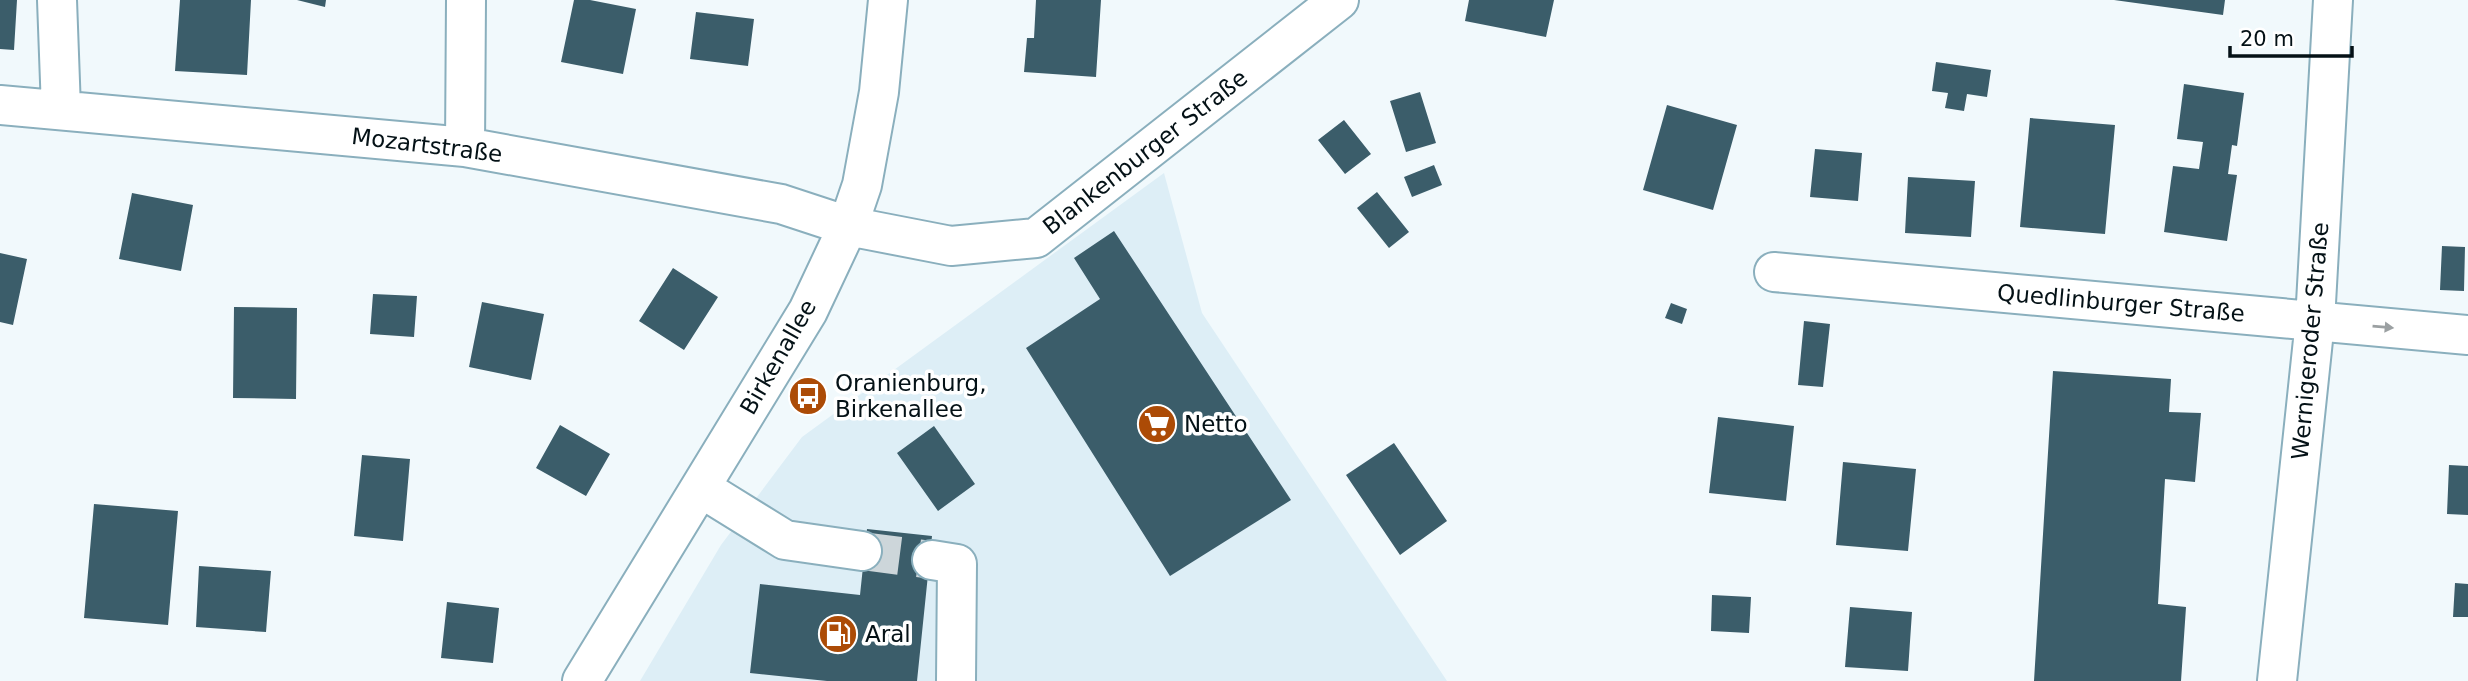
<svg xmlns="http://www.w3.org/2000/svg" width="2468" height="681" viewBox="0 0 2468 681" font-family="'DejaVu Sans',sans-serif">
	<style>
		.built { fill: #ddeef6 }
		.building { fill: #3b5d6a }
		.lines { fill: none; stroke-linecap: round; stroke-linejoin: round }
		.minor-tunnel { stroke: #cdd6da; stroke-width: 38; stroke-dasharray: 38 19; stroke-linecap: butt }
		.minor-casing { stroke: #8aafbd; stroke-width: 42 }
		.minor { stroke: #fff; stroke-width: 38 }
		.oneway { fill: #9ba0a2 }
		.labels { text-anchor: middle; stroke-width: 7; stroke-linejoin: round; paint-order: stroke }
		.street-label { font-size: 23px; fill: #041116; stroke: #fff }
		.poi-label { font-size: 23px; fill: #041116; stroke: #fff; text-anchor: start }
	</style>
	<rect width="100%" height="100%" fill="#f1f9fc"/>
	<!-- built -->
	<path class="built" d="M1164,173L1202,313L1447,681H640L721,545L802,437Z"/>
	<!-- building -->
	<path class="building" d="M0,0H17L14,50L0,49Z
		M180,0H251L247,75L175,71Z
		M297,0H326L325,7Z
		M574,0H590L636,9L623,74L561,62Z
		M1036,0H1101L1096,77L1024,72L1027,38H1034Z
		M1469,0H1554L1546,37L1465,21Z
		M2114,0H2225L2223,15Z
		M696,12L754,19L748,66L690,59Z
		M1936,62L1991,70L1987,97L1967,94L1964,111L1945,108L1948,93L1932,91Z
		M2184,84L2244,93L2237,146L2232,145L2228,174L2237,175L2227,241L2164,232L2173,166L2199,169L2203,142L2177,139Z
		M1420,92L1436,143L1406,152L1390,101Z
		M1667,105L1737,125L1713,210L1643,190Z
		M2030,118L2115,125L2105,234L2020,227Z
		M1344,120L1371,154L1345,174L1318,140Z
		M1815,149L1862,153L1858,201L1810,197Z
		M1434,165L1442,185L1412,197L1404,177Z
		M1908,177L1975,181L1971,237L1905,233Z
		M1377,192L1409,232L1389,248L1357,208Z
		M132,193L193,205L181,271L119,259Z
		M1114,231L1291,500L1170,576L1026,348L1100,299L1074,258Z
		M2442,246L2465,247L2464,291L2440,290Z
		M0,253L27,259L13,325L0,322Z
		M673,268L718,297L684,350L639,321Z
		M373,294L417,296L414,337L370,334Z
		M482,302L544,314L531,380L469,367Z
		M1671,303L1687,309L1682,324L1665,318Z
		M234,307L297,308L296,399L233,398Z
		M1804,321L1830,324L1823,387L1798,385Z
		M2053,371L2171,379L2169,412L2201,413L2195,482L2165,479L2158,604L2186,607L2181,681H2034Z
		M1718,417L1794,426L1786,501L1709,493Z
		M560,425L610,454L586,496L536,468Z
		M934,426L975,484L938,511L897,453Z
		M1394,443L1447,521L1400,555L1346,475Z
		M362,455L410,459L403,541L354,536Z
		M1843,462L1916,469L1908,551L1836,545Z
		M2449,465L2468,466V515L2447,514Z
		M94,504L178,511L168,625L84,618Z
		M867,529L932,536L917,681H827L750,673L760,584L860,595Z
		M199,566L271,571L266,632L196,627Z
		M2455,583L2468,584V617H2453Z
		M1712,595L1751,597L1749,633L1711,631Z
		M447,602L499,608L493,663L441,658Z
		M1850,607L1912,612L1908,671L1845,667Z"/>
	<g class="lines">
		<!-- minor-tunnel -->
		<path class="minor-tunnel" d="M862,551L932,560"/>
		<!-- minor casing -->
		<g class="minor-casing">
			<path id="minor" d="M57,0L61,109
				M0,105L465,147L781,204L848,226L951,246L1036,238L1339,0
				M465,147L466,0
				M1774,272L2468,335
				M701,488L785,540L862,551
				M932,560L957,564L956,681
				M582,681L808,311L848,226L862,185L879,92L888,0
				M2277,681L2315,321L2333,0"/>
		</g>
		<!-- minor -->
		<use href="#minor" class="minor"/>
	</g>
	<!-- one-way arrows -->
	<defs><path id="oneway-solid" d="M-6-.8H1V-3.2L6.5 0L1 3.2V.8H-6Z" transform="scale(1.75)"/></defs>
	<use class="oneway" href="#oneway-solid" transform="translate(2383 327) rotate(5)"/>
	<!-- icons -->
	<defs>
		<g id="bus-disc" transform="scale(2.0125)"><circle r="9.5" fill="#ac4b06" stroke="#fff"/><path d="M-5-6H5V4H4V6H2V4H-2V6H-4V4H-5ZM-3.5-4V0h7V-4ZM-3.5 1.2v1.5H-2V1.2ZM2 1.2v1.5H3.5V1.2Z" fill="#fff"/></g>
		<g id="supermarket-disc" transform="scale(2.0125)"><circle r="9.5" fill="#ac4b06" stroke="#fff"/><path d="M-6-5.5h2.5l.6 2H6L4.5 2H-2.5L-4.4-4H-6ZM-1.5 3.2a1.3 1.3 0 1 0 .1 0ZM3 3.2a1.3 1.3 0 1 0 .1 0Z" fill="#fff"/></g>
		<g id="fuel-disc" transform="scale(2.0125)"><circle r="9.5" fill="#ac4b06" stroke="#fff"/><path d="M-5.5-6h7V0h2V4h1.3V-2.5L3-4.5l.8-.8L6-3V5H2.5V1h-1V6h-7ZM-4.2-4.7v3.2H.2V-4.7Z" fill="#fff"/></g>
	</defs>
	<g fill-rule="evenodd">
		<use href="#bus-disc" x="808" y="396"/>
		<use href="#supermarket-disc" x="1157" y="424"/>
		<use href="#fuel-disc" x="838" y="634"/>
	</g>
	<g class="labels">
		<!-- street labels -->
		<g class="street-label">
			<text transform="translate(427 145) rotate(7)" y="8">Mozartstraße</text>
			<text transform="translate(1145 152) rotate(-38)" y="8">Blankenburger Straße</text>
			<text transform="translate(2121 303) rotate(5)" y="8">Quedlinburger Straße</text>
			<text transform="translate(2310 341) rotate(-85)" y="8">Wernigeroder Straße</text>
			<text transform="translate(778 357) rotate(-60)" y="8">Birkenallee</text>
		</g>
		<!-- poi labels -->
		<g class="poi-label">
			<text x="835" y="391">Oranienburg,<tspan x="835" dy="26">Birkenallee</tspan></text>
			<text x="1184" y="432">Netto</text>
			<text x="865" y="642">Aral</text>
		</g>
	</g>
	<!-- scale -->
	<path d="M2230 46v10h122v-10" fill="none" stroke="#041116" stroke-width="3.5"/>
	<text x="2240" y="46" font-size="21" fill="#041116" stroke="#ffffff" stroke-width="5" paint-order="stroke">20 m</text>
</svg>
